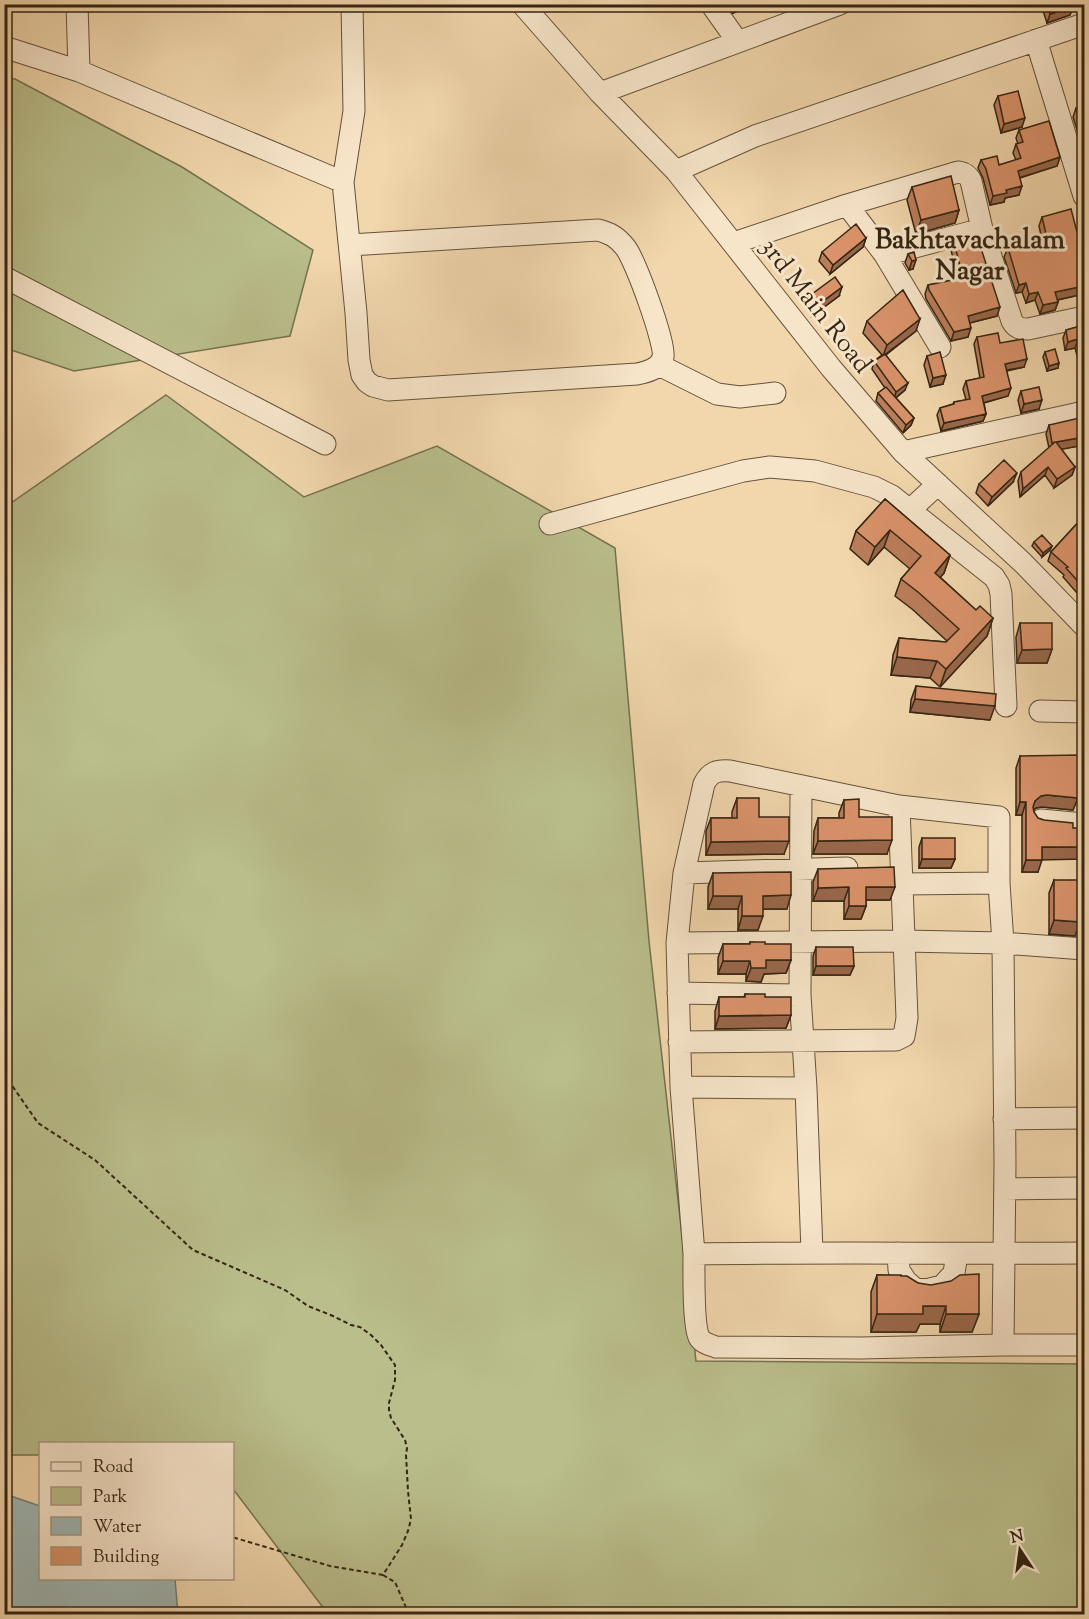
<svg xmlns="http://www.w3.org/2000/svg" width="1089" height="1619" viewBox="0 0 1089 1619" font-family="'Sorts Mill Goudy',serif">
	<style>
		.green { fill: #b9be8b; stroke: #76724e; stroke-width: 1.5 }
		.water { fill: #9fb7b5; stroke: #747d74; stroke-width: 1.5 }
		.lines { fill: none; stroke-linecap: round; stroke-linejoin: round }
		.minor-casing { stroke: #645239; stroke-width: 23 }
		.path { stroke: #342512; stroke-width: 2; stroke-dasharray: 4.5 3; stroke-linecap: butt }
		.minor { stroke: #f7e5ca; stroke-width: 21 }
		.wall { fill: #bc7e5c; stroke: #342512; stroke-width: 1.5 }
		.shaded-wall { fill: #99674b; stroke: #342512; stroke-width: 1.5 }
		.building { fill: #db936b; stroke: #342512; stroke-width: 1.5 }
		.labels { text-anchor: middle; stroke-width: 6; stroke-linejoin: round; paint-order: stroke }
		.street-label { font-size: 26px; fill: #342512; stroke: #f7e5ca }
		.neighbourhood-label { font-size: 27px; font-weight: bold; fill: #342512; stroke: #f7e5ca }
	</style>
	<rect width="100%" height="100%" fill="#f2d7ad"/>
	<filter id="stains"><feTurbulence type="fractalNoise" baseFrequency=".00333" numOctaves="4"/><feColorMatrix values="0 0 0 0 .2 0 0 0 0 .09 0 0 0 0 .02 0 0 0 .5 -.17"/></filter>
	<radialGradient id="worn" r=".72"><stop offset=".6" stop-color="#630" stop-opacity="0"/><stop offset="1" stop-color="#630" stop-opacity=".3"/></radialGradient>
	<!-- green -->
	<path class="green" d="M5,78L15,79L182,167L313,250L290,336L74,371L5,348Z
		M166,395L304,497L437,446L615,548L649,941L696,1361L1084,1364V1614H328L233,1489L232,1444H40V1455H5L4,508Z"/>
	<!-- water -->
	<path class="water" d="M5,1494L40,1506V1578L175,1579L178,1614H5Z"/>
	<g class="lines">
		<!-- minor casing -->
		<g class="minor-casing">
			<path id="minor" d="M77,4L79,71L343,182
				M522,4L600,93L676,171L831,368L903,452L1023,563L1084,626
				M711,4L738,42
				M1036,40L1084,196
				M4,47L79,71
				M600,93L840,4
				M676,171L755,136L1084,24
				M847,205L885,255L982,229
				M734,243L847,205L958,172C965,173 968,175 971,181L982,229L1012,321C1016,328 1020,329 1028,329L1084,317
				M350,245L598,230C610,233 617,237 625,247C635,259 666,344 663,357C660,369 647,372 637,374L388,390L373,386L367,382L362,375L359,360L356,313L343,182L354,111L352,4
				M885,255L940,347
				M4,277L325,444
				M659,365L717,394L740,397L775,393
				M903,452L1084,412
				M910,510L938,484
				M550,524L743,471L770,467L815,471L874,487L892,496L994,577L999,585L1001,594L1006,706
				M1040,711L1084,712
				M801,786L800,995L806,1088L812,1252
				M1041,820L1084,824
				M684,873L847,868
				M902,884L999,883
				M677,943L904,941L1003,943L1084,949
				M678,993L800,995
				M679,1042L896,1040L904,1036L907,1018L899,806
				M681,1087L806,1088
				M1004,1119L1084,1118
				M1005,1189L1084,1188
				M898,1253L899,1270L906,1281L914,1288L926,1290L942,1286L954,1273L957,1254
				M694,1254C694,1270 693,1325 699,1337C702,1343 710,1345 716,1347L860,1348L1003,1345H1084
				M1003,1345C1004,1284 1004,1224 1005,1163L1003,943L999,883V817L899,806L730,771C717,770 710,772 704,784L684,873L677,943L681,1087L694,1254C824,1252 954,1254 1084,1253"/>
		</g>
		<!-- path -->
		<path class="path" d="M4,1074L38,1123L95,1160L193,1250L285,1290L308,1306L333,1316L351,1325L360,1327L371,1335L381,1345L395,1365V1380L389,1403V1410L391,1418L405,1440L407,1448L406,1455L408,1491L411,1519L408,1531L402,1545L383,1575L330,1566L232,1537
			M383,1575L395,1582L407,1610L413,1614"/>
		<!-- minor -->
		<use href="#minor" class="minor"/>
	</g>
	<!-- wall -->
	<path class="wall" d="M727,4H754L733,13Z
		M1041,4H1072L1073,7L1070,15L1047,23Z
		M998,96L1022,127L1001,133L994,105Z
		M1084,105V138L1080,139L1073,117L1076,108Z
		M1019,130L1060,157L1057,166L1020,178L1019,195L1005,198L1004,202L990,205L983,178L978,168L981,160L999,165L1016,160L1013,153L1016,144H1018L1016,138Z
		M912,187L959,210L955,223L916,234L907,200Z
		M1042,217L1077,232L1084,248V294L1058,300V302L1055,310L1040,314L1035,300L1026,303L1022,292L1016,293L1004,257L1008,248L1042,240L1039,226Z
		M866,238L863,247L830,274L819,261L822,252Z
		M954,242L997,316L970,323L968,337L951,341L926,299L925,294L928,285L958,279L951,250Z
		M914,252L913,269L909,270L905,263L908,254Z
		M839,296L812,316L804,306L808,297Z
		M867,321L916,331L886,355L905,390L896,398L914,418L911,425L903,433L876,401L878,393L885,388L872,369L874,361L882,355L863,333Z
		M1084,325V366L1080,367L1075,348L1065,350L1063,338L1066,330Z
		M977,337L1000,343L1024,367L1007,371L1008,396L984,403L986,414L983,421L941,431L937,415L940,408L953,404L954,402L966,400L963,389L966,381L980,378L974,344Z
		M1045,352L1058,368L1047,371L1043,357Z
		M927,356L943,384L930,387L924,365Z
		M1021,391L1039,409L1021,413L1018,400Z
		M1049,425L1084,445L1061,449L1075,467L1072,475L1054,488L1045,475L1020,497L1018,481L1021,472L1049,448L1046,434Z
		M1013,482L988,506L976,493L979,484Z
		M885,499L950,555L944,573L940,577L976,610L993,618L987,636L940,687L930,678L891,675L893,655L899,638L946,642L947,641L912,609L895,596L901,579L910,569L884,547L868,565L850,549L856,531Z
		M1084,516V601L1063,577L1064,575L1048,561L1051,552Z
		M1034,542L1052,546L1050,550L1042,557L1032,546Z
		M1020,623L1052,649L1047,663H1017L1016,637Z
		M916,686L990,720L910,712L911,700Z
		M1020,756L1078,798L1073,810L1042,807L1036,808L1033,811L1038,872H1022V815H1016V768Z
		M737,798L759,817L784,854L706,855V831L711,818H732V812Z
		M844,800L859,817L887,854H813L814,831L818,818H839V813Z
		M922,838L955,859L951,868H919V847Z
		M818,869L890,900H866V906L861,919H844V901H813V882Z
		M713,873L787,909H763L758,930H738V909H708V887Z
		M1054,880L1080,922L1075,936L1049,934V893Z
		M750,942L765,944L791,960L786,973L764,974L761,982L746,981V974H718V958L723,944H749Z
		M816,947L854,966L850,975H813V956Z
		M745,994L765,997L791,1015L786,1028L715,1029V1011L719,997H744Z
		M877,1275L901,1276L918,1283L979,1314L972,1332H940V1324H920L916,1332H871V1292Z"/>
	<!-- shaded-wall -->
	<path class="shaded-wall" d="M737,4H754L733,13Z
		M1073,7L1070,15L1047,23L1050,14Z
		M1025,118L1022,127L1001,133L1004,124Z
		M1084,130V138L1080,139L1083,131Z
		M1060,157L1057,166L1015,179L1018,171Z
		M1022,186L1019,195L1005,198L1004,202L990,205L993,196L1006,190Z
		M959,210L955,223L916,234L921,220Z
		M866,238L863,247L830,274L833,265Z
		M916,260L913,269L909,270L912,261Z
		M1026,283L1022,292L1016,293L1019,285Z
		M1084,286V294L1052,301L1055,292Z
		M842,287L839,296L812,316L815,307Z
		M1038,292L1035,300L1026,303L1029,294Z
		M1058,302L1055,310L1040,314L1043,305Z
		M1000,307L997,316L965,324L968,316Z
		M920,319L916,331L883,356L887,345Z
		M971,328L968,337L951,341L954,332Z
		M1078,339L1075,348L1065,350L1068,342Z
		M1084,358V366L1080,367L1083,359Z
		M1027,359L1024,367L1002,371L1005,364Z
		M1059,363L1058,368L1047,371L1049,366Z
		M946,375L943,384L930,387L933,378Z
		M908,383L905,390L894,399L896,392Z
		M1011,388L1008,396L979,404L982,396Z
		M1042,400L1039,409L1021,413L1024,404Z
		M986,414L983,421L941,431L944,423Z
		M914,418L911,425L903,433L906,425Z
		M1084,437V445L1053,451L1056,442Z
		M1048,467L1045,475L1020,497L1023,489Z
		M1075,467L1072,475L1054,488L1057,479Z
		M1017,473L1013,482L988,506L992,497Z
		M890,530L884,547L868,565L875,547Z
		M1052,546L1050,550L1042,557L1043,553Z
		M950,555L944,573L929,590L935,573Z
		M993,618L987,636L940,687L946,669Z
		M1052,649L1047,663H1017L1022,650Z
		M897,657L937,661L930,678L891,675Z
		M915,699L995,706L990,720L910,712Z
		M1047,795L1078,798L1073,810L1042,807L1036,808L1030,813L1035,801L1041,796Z
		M1020,802H1026L1022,815H1016Z
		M892,840L887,854H813L818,841Z
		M789,841L784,854L706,855L711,842Z
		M1042,847H1084V859L1038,860Z
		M922,859H955L951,868H919Z
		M1026,860H1042L1038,872H1022Z
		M849,887L844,901H813L818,888Z
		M866,887H895L890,900H861Z
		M791,895L787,909H758L763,896Z
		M713,896H742L738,909H708Z
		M849,906H866L861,919H844Z
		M742,916H763L758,930H738Z
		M1054,920L1080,922L1075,936L1049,934Z
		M766,960H791L786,973L764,974L761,982L746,981L751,968Z
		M723,961H750L746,974H718Z
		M816,966H854L850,975H813Z
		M791,1015L786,1028L715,1029L719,1016Z
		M923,1306H946L940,1324H920L916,1332H871L877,1314Z
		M946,1314H979L972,1332H940Z"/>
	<!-- building -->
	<path class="building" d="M1047,4H1072L1073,7L1050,14Z
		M1018,91L1025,118L1004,124L998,96Z
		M1084,105V130L1083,131L1076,108Z
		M1049,121L1060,157L1018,171L1022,186L1006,190L1007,193L993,196L986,169L981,160L997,156L999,165L1021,158L1016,144L1023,142L1019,130Z
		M951,176L959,210L921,220L912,187Z
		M1071,209L1077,232H1079L1082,246L1084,245V286L1055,292L1058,302L1043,305L1038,292L1029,294L1026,283L1019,285L1008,248L1047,238L1042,217Z
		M856,224L866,238L833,265L822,252Z
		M977,236L1000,307L968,316L971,328L954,332L929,290L928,285L963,278L954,242Z
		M914,252L916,260L912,261L908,254Z
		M835,277L842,287L815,307L808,297Z
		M903,290L920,319L887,345L867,321Z
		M1084,325V358L1083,359L1078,339L1068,342L1066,330Z
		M998,333L1000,343L1023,339L1027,359L1005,364L1011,388L982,396L986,414L944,423L940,408L954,404V402L970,399L966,381L984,377L977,337Z
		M1055,349L1059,363L1049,366L1045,352Z
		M940,352L946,375L933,378L927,356Z
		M885,354L908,383L896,392L874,361Z
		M886,387L914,418L906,425L878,393Z
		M1039,387L1042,400L1024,404L1021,391Z
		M1084,417V437L1056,442L1075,467L1057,479L1048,467L1023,489L1021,472L1055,442L1052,443L1049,425Z
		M1004,460L1017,473L992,497L979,484Z
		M885,499L950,555L935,573L976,610L980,606L993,618L946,669L937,661L897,657L899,638L946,642L959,629L918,592L901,579L921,556L890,530L875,547L856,531Z
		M1084,516V588L1066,568L1068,567L1051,552Z
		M1042,535L1052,546L1043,553L1034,542Z
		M1020,623H1052V649L1022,650Z
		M916,686L996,694L995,706L915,699Z
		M1080,755L1078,798L1047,795L1041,796L1035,801L1033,807L1034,812L1038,818L1044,820L1073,823V828H1084V847H1042V860H1026V802H1020V756Z
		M737,798H759V817H789V841L711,842V818H737Z
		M859,799V817H892V840L818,841V818H844V800Z
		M922,838H955V859H922Z
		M894,867L895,887H866V906H849V887L818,888V869Z
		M791,872V895L763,896V916H742V896H713V873Z
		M1054,880H1079L1080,922L1054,920Z
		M750,942H765V944H791V960H766V968H751L750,961H723V944H750Z
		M816,947H853L854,966H816Z
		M745,994H765V997H791V1015L719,1016V997H745Z
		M979,1274V1314H946V1306H923V1314H877V1275H901V1276H907L918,1283L931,1285L951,1281L960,1275Z"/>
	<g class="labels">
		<!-- street labels -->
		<g class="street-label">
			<text transform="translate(817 305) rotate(52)" y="9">3rd Main Road</text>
		</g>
		<!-- neighbourhood labels -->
		<g class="neighbourhood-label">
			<text x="970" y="248">Bakhtavachalam<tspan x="970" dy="31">Nagar</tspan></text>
		</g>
	</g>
	<!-- margin -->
	<rect width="1089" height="1619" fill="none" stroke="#f2d7ad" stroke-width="24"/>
	<rect x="6" y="6" width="1077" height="1607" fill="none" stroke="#342512" stroke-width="3"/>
	<rect x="12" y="12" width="1065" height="1595" fill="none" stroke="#342512" stroke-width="1.5"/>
	<!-- legend -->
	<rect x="39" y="1442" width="195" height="138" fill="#f7e5ca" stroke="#a99880" stroke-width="1.5"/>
	<rect x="51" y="1462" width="30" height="9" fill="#f7e5ca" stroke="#a99880" stroke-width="1.5"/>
	<text x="93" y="1472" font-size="18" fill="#342512">Road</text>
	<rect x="51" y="1487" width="30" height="18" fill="#b9be8b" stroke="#a99880" stroke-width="1.5"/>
	<text x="93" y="1502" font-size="18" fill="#342512">Park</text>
	<rect x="51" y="1517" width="30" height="18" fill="#9fb7b5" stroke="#a99880" stroke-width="1.5"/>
	<text x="93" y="1532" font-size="18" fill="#342512">Water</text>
	<rect x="51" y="1547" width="30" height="18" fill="#db936b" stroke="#a99880" stroke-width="1.5"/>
	<text x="93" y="1562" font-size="18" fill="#342512">Building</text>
	<!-- north arrow -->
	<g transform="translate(1020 1550) rotate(347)" stroke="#f7e5ca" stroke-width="4.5" paint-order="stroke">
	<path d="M0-4.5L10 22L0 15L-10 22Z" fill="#342512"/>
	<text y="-9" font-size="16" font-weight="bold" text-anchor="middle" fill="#342512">N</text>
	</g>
	<rect width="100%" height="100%" filter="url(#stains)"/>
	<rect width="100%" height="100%" fill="url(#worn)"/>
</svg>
